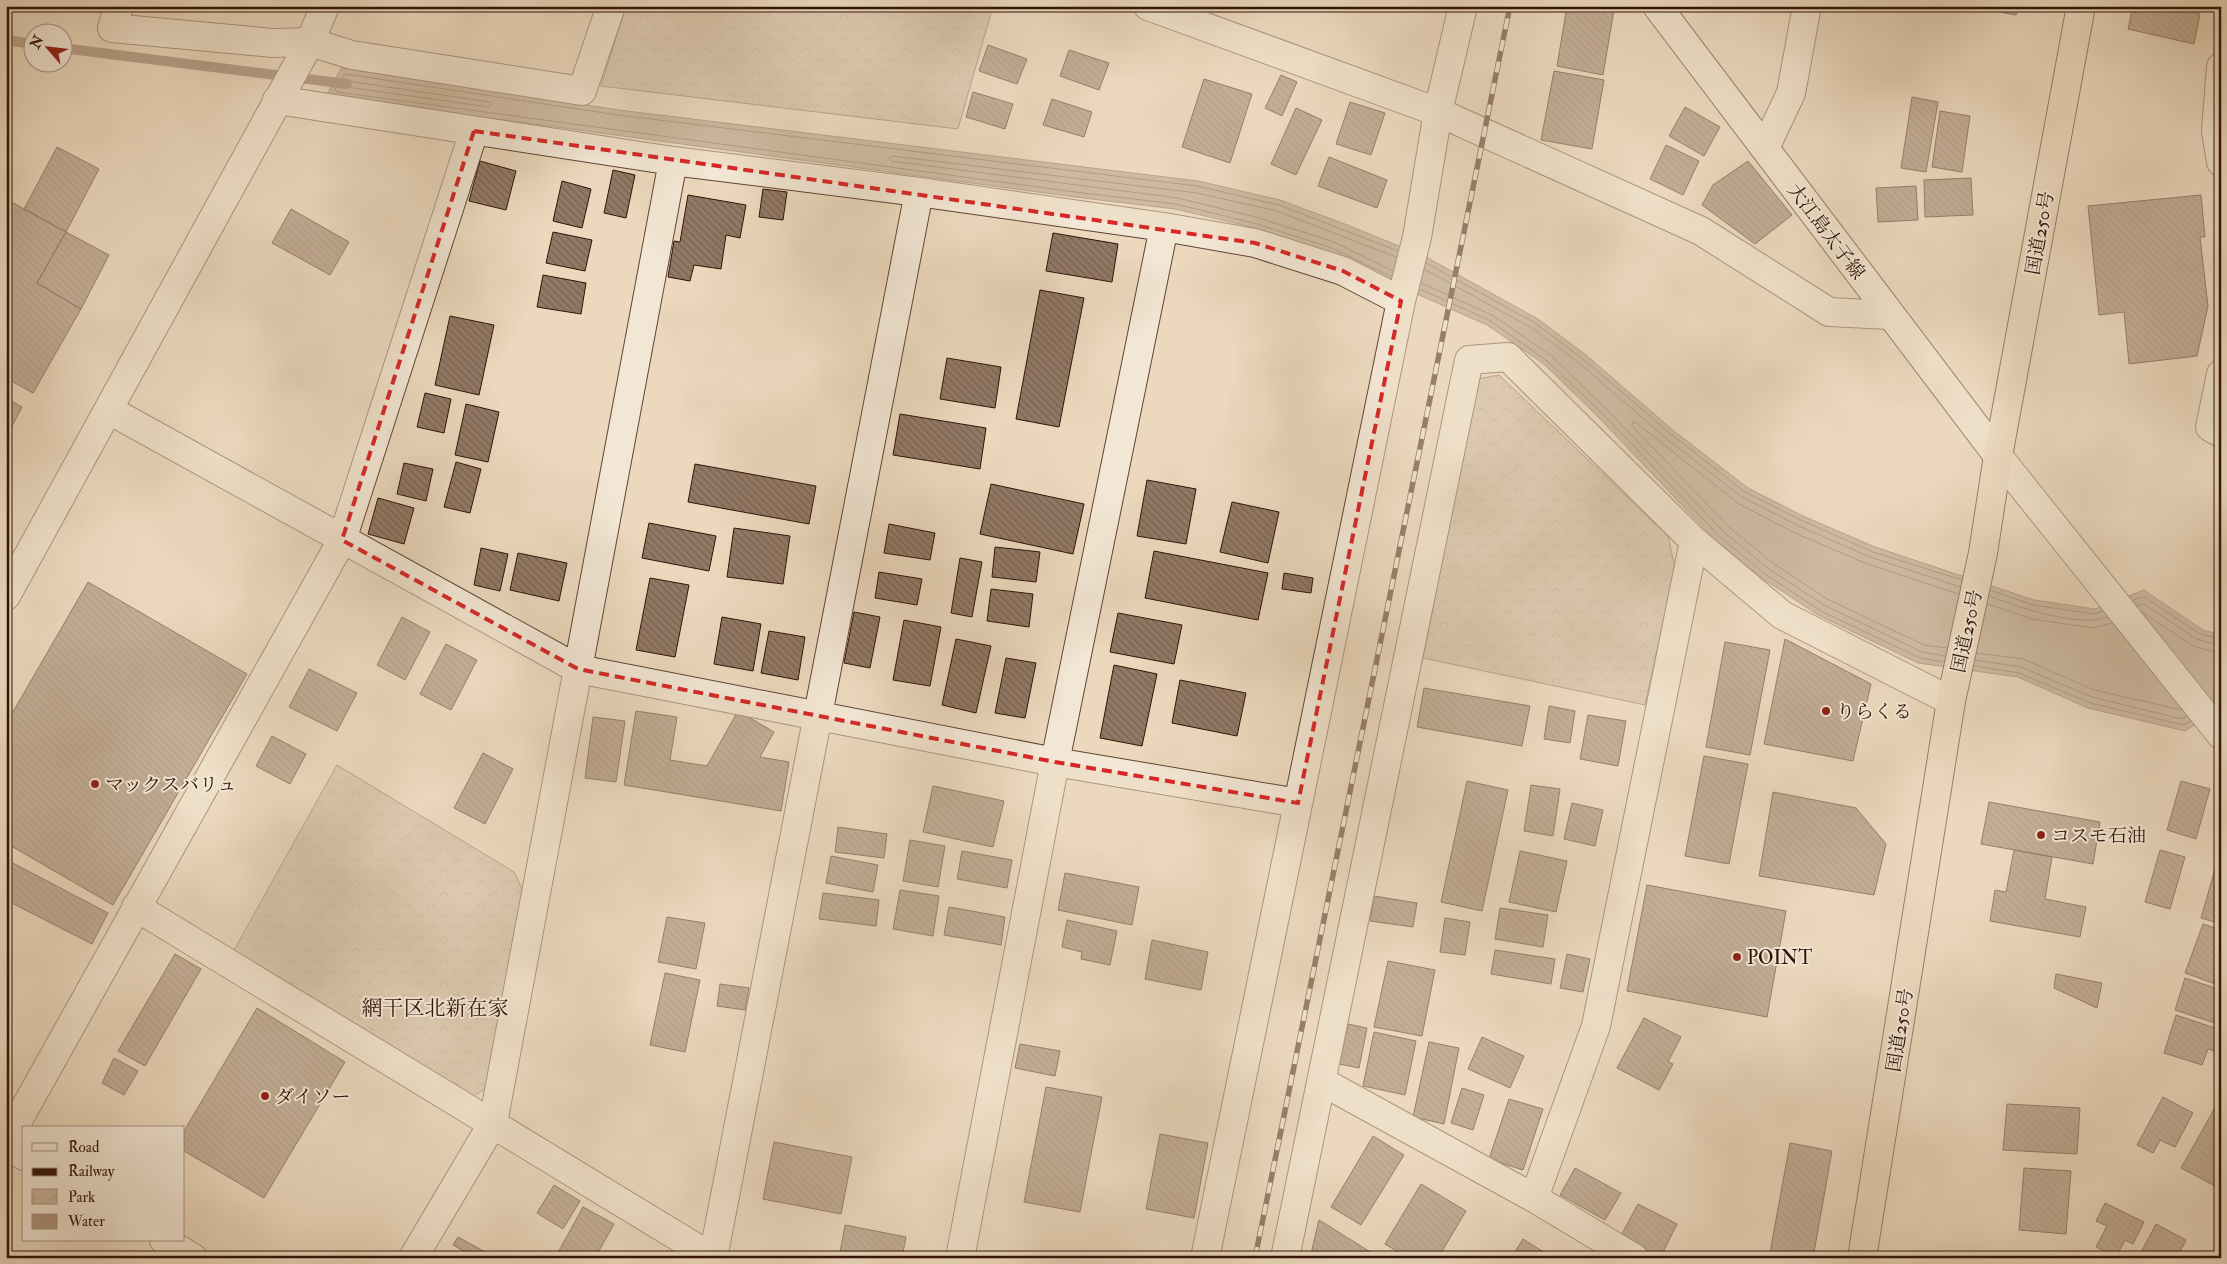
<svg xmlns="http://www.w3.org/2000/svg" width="2227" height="1264" viewBox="0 0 2227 1264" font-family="'IM FELL Double Pica','Noto Serif JP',serif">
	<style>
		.park { fill: url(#park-crowns); stroke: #7e6552 }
		.water { fill: #ac957f; stroke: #7b614f }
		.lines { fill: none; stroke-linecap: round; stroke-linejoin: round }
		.shore { stroke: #6e5443; stroke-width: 1 }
		.stream { stroke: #7b614f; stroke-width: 10 }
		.building { fill: url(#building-back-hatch); stroke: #311307 }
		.minor-casing { stroke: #604434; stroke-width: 30 }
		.tertiary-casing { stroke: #604434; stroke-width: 30 }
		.secondary-casing { stroke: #311307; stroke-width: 30 }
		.trunk-casing { stroke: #311307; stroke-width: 30 }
		.minor { stroke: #f2e6d4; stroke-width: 28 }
		.tertiary { stroke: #f2e6d4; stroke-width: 28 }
		.secondary { stroke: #f2e6d4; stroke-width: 28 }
		.trunk { stroke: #ebd8bd; stroke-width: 28 }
		.rail-casing { stroke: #311307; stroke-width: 5.5 }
		.rail { stroke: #f2e6d4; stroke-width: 4; stroke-dasharray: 11; stroke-linecap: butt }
		.marked { fill: none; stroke: #d62828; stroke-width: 4; stroke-dasharray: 10 6; stroke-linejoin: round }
		.poi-dot { fill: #8f2418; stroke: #f2e6d4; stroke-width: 2 }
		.labels { text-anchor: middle; stroke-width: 4; stroke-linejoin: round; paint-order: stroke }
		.street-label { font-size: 19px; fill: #311307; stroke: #f2e6d4 }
		.poi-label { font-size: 19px; fill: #311307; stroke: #f2e6d4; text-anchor: start }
		.quarter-label { font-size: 21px; fill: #311307; stroke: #f2e6d4 }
	</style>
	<defs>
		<pattern id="park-crowns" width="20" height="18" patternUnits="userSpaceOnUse" patternTransform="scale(1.25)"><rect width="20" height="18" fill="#cbb79e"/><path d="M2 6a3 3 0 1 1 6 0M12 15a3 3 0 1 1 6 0" fill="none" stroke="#af9c87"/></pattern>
		<pattern id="building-back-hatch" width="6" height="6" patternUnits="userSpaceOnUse" patternTransform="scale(1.25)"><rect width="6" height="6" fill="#927966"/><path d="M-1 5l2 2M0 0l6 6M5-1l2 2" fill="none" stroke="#786252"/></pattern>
	</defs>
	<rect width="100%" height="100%" fill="#ebd8bd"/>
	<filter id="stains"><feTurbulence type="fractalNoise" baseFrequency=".004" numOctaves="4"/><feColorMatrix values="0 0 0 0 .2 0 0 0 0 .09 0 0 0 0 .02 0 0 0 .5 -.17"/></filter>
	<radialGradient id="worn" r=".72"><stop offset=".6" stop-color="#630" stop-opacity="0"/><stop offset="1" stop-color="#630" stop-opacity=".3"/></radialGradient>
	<!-- park -->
	<path class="park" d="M626,6H993L958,129L601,86Z
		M1499,375L1668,536L1675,568L1645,705L1423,658L1478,379Z
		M337,765L514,872L524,893L487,1088L470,1098L233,952Z"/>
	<!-- water -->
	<path class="water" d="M341,68L619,110L1198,181L1280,200L1345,224L1426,257L1538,319L1586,355L1674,431L1748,488L1803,516L1875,547L2034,600L2095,609L2144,590L2203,630L2221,635V708L2185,731L2088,708L2018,677L1918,663L1818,615L1762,578L1716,541L1601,420L1544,364L1487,325L1376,276L1331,252L1256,228L1175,209L1075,197L326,96Z"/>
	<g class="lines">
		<!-- shore -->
		<path class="shore" d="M347,81L490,102L492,105L489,107L347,87L345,85Z
			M1426,263L1535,323L1583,359L1671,434L1745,492L1801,520L1873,552L1962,580
			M1424,269L1532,328L1579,363L1667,439L1742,497L1799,526L1870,557L1960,587
			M1393,271L1334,242L1259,218L1178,198L891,161L889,158L892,156L1197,193L1277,211L1396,257
			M1392,277L1332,248L1257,224L1176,204L1075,192L337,92L335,89L345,74L618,115L1197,186L1279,205L1398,251
			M1421,283L1492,315L1552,356L1609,412L1724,532L1769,569L1824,605L1922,652L1945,656
			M1420,289L1489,320L1547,361L1605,416L1720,537L1765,574L1821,611L1920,658L1944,662
			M1990,590L2033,605L2094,614L2103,611
			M1989,596C2018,607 2078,628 2107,617
			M2133,600L2144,597L2200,634L2221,639
			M1987,604L2032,619L2093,628L2112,623
			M2137,605L2144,604L2197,639L2221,646
			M2142,612L2195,647L2221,653
			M1947,648L1924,645L1827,599L1773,563L1729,527L1632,426V423L1635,422L1739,504L1795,533L1867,564L1959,594
			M1977,653L2023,659L2094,690L2182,710
			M1975,660L2021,667L2092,697L2182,719L2187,716
			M1974,666L2019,673L2090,703L2184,725L2191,721"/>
		<!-- stream -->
		<path class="stream" d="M6,40L32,44
			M62,48L347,84"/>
	</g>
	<!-- building -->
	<path class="building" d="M1567,6H1595L1614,10L1603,75L1557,66Z
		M1965,6H2018L2016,15Z
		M2133,6H2165L2200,14L2194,44L2128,29Z
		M988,45L1027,59L1017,84L979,71Z
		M1069,50L1109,63L1099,90L1060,76Z
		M1554,71L1604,80L1592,149L1541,140Z
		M1281,75L1297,82L1282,116L1265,108Z
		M1204,79L1252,94L1230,163L1182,147Z
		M973,92L1013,104L1005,129L966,117Z
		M1912,97L1938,102L1926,172L1901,168Z
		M1052,99L1092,112L1084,137L1043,125Z
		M1350,102L1385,113L1371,155L1336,144Z
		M1685,107L1720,127L1704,156L1669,136Z
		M1296,108L1322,120L1296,175L1271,164Z
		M1940,111L1970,116L1962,172L1932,167Z
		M1666,145L1699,161L1683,195L1650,179Z
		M57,147L99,169L66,232L24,209Z
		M1329,157L1387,180L1377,208L1318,186Z
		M480,161L516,171L506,210L469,201Z
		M1748,161L1792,215L1755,244L1702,205L1713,185Z
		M613,170L635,175L626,218L604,213Z
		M1971,178L1973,215L1925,217L1924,180Z
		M562,181L591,189L582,228L553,221Z
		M1916,186L1918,220L1878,222L1876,188Z
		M763,189L787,192L783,220L759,217Z
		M688,195L746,205L740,238L726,235L721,269L694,265L690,281L668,277L674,241L680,242Z
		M2201,195L2205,237H2200L2208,306L2197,356L2129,364L2124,312L2099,315L2088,206Z
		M6,199L66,232L37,283L81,309L33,393L6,378Z
		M291,209L349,242L330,275L272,243Z
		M66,232L109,255L81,309L37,283Z
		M553,232L592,240L585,271L546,263Z
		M1053,233L1118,244L1112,282L1046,271Z
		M543,275L586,283L581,314L537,307Z
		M1040,290L1084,298L1059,427L1016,419Z
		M450,316L494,325L479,395L435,385Z
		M947,358L1001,367L995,408L940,399Z
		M425,393L451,399L444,433L417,427Z
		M6,398L22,407L8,434L6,432Z
		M466,404L499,412L488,462L455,455Z
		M900,414L986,428L980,469L893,455Z
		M456,462L481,469L470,513L444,507Z
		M404,463L433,469L426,501L397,494Z
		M695,464L816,486L809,524L688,502Z
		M1147,480L1196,489L1186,544L1137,536Z
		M991,484L1084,504L1073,554L980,534Z
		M378,498L414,508L404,544L368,534Z
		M1232,502L1279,512L1268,563L1220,552Z
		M649,523L716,536L709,571L642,558Z
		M889,524L935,533L930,560L884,553Z
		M734,528L790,536L783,584L727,577Z
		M995,547L1040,552L1036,582L992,577Z
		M481,548L508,554L500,591L474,585Z
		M1154,551L1268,573L1258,620L1145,598Z
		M518,553L567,563L559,601L510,590Z
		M960,558L982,562L972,617L951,613Z
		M879,572L922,579L917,605L875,598Z
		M1284,573L1313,578L1311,593L1282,589Z
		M650,578L689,585L675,657L636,650Z
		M88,582L247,674L113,905L6,843V724Z
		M991,589L1033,594L1029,627L987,621Z
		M854,612L880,617L870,668L844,663Z
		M1118,613L1182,625L1174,664L1110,652Z
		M402,617L430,632L405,680L377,665Z
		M722,617L761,624L753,671L714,664Z
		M904,620L941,627L930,686L893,680Z
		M769,631L805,637L798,680L761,673Z
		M956,639L991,646L976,713L942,705Z
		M1785,639L1871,684L1853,761L1764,744Z
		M1725,642L1770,650L1750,755L1706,747Z
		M446,644L477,660L451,710L420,694Z
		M1006,658L1036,663L1025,718L995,713Z
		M1114,665L1157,674L1142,746L1100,738Z
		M309,669L357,693L337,731L289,707Z
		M1180,680L1246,693L1237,736L1172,723Z
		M1424,688L1530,706L1522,746L1417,727Z
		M1549,706L1575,711L1570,743L1544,739Z
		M636,711L677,717L670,760L707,766L738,711L774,732L760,757L789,762L781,811L624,785Z
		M1588,715L1626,721L1618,766L1580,759Z
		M593,717L625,721L616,782L585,778Z
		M272,736L306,754L290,784L256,766Z
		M483,753L513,769L485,824L454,808Z
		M1704,756L1748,764L1729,864L1685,856Z
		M1467,781L1508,790L1482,911L1441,902Z
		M2181,781L2210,789L2196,839L2167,830Z
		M1531,785L1560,789L1553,836L1524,831Z
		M933,786L1004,801L993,847L923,832Z
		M1773,792L1856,808L1886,844L1874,895L1759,876Z
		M1989,802L2100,822L2093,864L1981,844Z
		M1572,803L1603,810L1595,846L1564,839Z
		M838,827L887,834L884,858L835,852Z
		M910,840L945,846L938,887L903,881Z
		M2221,848V924L2201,918Z
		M2014,850L2052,857L2045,899L2086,907L2080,937L1990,921L1995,890L2006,892Z
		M2160,850L2185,857L2170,909L2145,902Z
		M962,851L1012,860L1007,888L957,879Z
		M1520,851L1567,861L1556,912L1509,902Z
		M831,856L878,865L873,892L826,883Z
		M9,861L108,913L92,944L6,900V867Z
		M1065,873L1139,887L1132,925L1058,910Z
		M1647,885L1786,911L1767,1017L1627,991Z
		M900,890L939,896L933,936L893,929Z
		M823,893L879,900L876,926L819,919Z
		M1374,896L1417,903L1413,927L1370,921Z
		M949,907L1005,917L1001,945L944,935Z
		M1500,908L1548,915L1543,947L1495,939Z
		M667,917L705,923L696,969L658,962Z
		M1445,918L1470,922L1465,955L1440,952Z
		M1067,920L1117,931L1110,965L1081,959L1082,952L1062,947Z
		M2203,924L2221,930V986L2185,973Z
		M1152,940L1208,952L1201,990L1145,979Z
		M1495,950L1555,959L1551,984L1491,974Z
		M175,954L201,969L145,1066L118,1051Z
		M1567,954L1590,959L1583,992L1560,988Z
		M1388,961L1435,970L1422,1036L1374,1027Z
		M665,973L700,980L685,1052L650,1045Z
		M2056,974L2102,983L2097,1008L2054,988Z
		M2185,978L2221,990V1025L2175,1010Z
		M720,984L749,988L745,1010L717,1006Z
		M257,1008L345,1062L264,1198L184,1151V1131Z
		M2176,1015L2221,1030V1053L2208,1049L2202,1065L2164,1053Z
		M1644,1018L1681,1037L1668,1062L1673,1064L1659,1090L1617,1068Z
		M1348,1024L1367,1028L1359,1068L1339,1064Z
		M1374,1032L1416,1041L1405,1095L1363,1086Z
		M1482,1037L1524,1056L1510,1088L1468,1069Z
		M1429,1042L1459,1048L1444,1124L1413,1117Z
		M1020,1044L1060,1051L1055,1076L1015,1068Z
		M114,1058L138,1071L124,1095L102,1083Z
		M1046,1087L1102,1097L1080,1212L1024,1202Z
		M1462,1088L1484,1095L1473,1130L1451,1123Z
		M2163,1097L2193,1113L2175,1147L2160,1140L2153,1153L2137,1145Z
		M1509,1099L1543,1109L1523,1170L1489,1159Z
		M2007,1104L2080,1108L2077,1154L2003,1150Z
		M2216,1106L2221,1109V1177L2215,1186L2181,1168Z
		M1160,1134L1208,1143L1194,1218L1146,1209Z
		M1373,1136L1404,1155L1361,1225L1331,1207Z
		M774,1142L852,1157L841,1214L763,1199Z
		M1790,1143L1832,1151L1813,1258H1769Z
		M1575,1168L1621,1193L1605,1220L1560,1195Z
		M2024,1168L2071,1171L2066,1234L2019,1230Z
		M1421,1184L1466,1211L1438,1258H1408L1385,1244Z
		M554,1185L580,1201L563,1229L537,1213Z
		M2105,1203L2144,1222L2133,1244L2125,1240L2116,1257L2096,1247L2107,1226L2096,1221Z
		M1638,1204L1677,1224L1660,1258H1650L1618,1241Z
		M583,1207L614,1224L595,1258H555Z
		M1319,1220L1380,1258H1310Z
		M2156,1224L2186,1240L2177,1258H2138Z
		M845,1225L906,1237L902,1258H839Z
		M458,1237L496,1258H475L453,1245Z
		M1523,1239L1553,1258H1511Z"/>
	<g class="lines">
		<!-- minor casing -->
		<g class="minor-casing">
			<path id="minor" d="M119,6L112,28L273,43L310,42L352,55L582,91L611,6
				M1148,6L1438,112L1701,231L1829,312L1890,315
				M2221,67L2216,131L2221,162
				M277,100L673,161L919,192L1164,227L1255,243L1343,271L1401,301
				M1765,148L1791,93L1807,6
				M2221,374L2210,427L2221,433
				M109,410L578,669L1055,762L1298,803
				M136,907L713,1258
				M1321,1081L1534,1198L1634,1258
				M6,1142L342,540L474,131
				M1534,1198L1596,1026L1694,541
				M413,1258L493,1123L673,161
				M713,1258L919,192
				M960,1258L1055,762L1164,227
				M1205,1258L1401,301L1417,237L1438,112L1463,6
				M1285,1258L1469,360L1508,357L1694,541L1782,615L1951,701"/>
		</g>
		<!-- tertiary casing -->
		<g class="tertiary-casing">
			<path id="tertiary" d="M1998,456L2221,735
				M6,596L310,42L325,6
				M6,1145L24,1156
				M164,1240L193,1258"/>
		</g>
		<!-- secondary casing -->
		<g class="secondary-casing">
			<path id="secondary" d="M1657,6L1998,456"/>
		</g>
		<!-- trunk casing -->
		<g class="trunk-casing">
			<path id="trunk" d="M1862,1258L1951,701L1983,553L1998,456L2081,6"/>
		</g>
		<!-- minor -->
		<use href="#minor" class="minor"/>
		<!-- tertiary -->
		<use href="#tertiary" class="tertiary"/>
		<!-- secondary -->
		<use href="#secondary" class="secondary"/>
		<!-- trunk -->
		<use href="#trunk" class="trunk"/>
		<!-- rail casing -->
		<g class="rail-casing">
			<path id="rail" d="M1255,1258L1510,6"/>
		</g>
		<!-- rail -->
		<use href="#rail" class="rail"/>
	</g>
	<!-- marked area -->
	<path d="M0 0H2227V1264H0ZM474,131L1255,243L1343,271L1401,301L1298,803L1055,762L578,669L342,540Z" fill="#ebd8bd" fill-opacity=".55" fill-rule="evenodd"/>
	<path class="marked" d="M474,131L1255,243L1343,271L1401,301L1298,803L1055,762L578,669L342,540Z"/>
	<!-- markers -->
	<g class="poi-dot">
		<circle cx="1826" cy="711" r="5"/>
		<circle cx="95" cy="784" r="5"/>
		<circle cx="2041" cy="835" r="5"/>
		<circle cx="1737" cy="957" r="5"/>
		<circle cx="265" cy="1096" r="5"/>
	</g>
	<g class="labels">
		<!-- street labels -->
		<g class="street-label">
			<text transform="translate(1827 231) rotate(53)" y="7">大江島太子線</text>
			<text transform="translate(2039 233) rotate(-80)" y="7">国道250号</text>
			<text transform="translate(1966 631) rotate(-78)" y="7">国道250号</text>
			<text transform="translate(1899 1030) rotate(-81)" y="7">国道250号</text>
		</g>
		<!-- poi labels -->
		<g class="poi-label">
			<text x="1836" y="718">りらくる</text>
			<text x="105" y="791">マックスバリュ</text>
			<text x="2051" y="842">コスモ石油</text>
			<text x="1747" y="964">POINT</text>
			<text x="275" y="1103">ダイソー</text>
		</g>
		<!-- quarter labels -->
		<g class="quarter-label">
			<text x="435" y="1015">網干区北新在家</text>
		</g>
	</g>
	<!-- margin -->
	<rect width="2227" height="1264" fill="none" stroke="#ebd8bd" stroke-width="25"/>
	<rect x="8" y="8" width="2212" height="1249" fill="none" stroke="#311307" stroke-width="2.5"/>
	<rect x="12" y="12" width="2202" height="1239" fill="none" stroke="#311307"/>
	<!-- legend -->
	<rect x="22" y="1126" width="162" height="115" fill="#f2e6d4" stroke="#a59282"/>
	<rect x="32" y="1143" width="25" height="8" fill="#f2e6d4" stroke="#a59282"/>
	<text x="68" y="1152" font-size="15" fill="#311307">Road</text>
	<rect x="32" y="1168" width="25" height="8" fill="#311307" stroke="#a59282"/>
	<text x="68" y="1176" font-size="15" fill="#311307">Railway</text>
	<rect x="32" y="1189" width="25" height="15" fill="url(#park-crowns)" stroke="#a59282"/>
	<text x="68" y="1202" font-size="15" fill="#311307">Park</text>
	<rect x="32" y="1214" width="25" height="15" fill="#ac957f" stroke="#a59282"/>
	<text x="68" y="1226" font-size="15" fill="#311307">Water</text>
	<!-- north arrow -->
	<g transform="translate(48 48) rotate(298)"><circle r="24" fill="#f2e6d4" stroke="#a59282"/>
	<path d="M0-4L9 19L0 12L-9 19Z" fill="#8f2418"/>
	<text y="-8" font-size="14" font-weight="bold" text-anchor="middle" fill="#311307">N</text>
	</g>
	<rect width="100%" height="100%" filter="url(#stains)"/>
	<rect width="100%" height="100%" fill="url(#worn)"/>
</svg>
